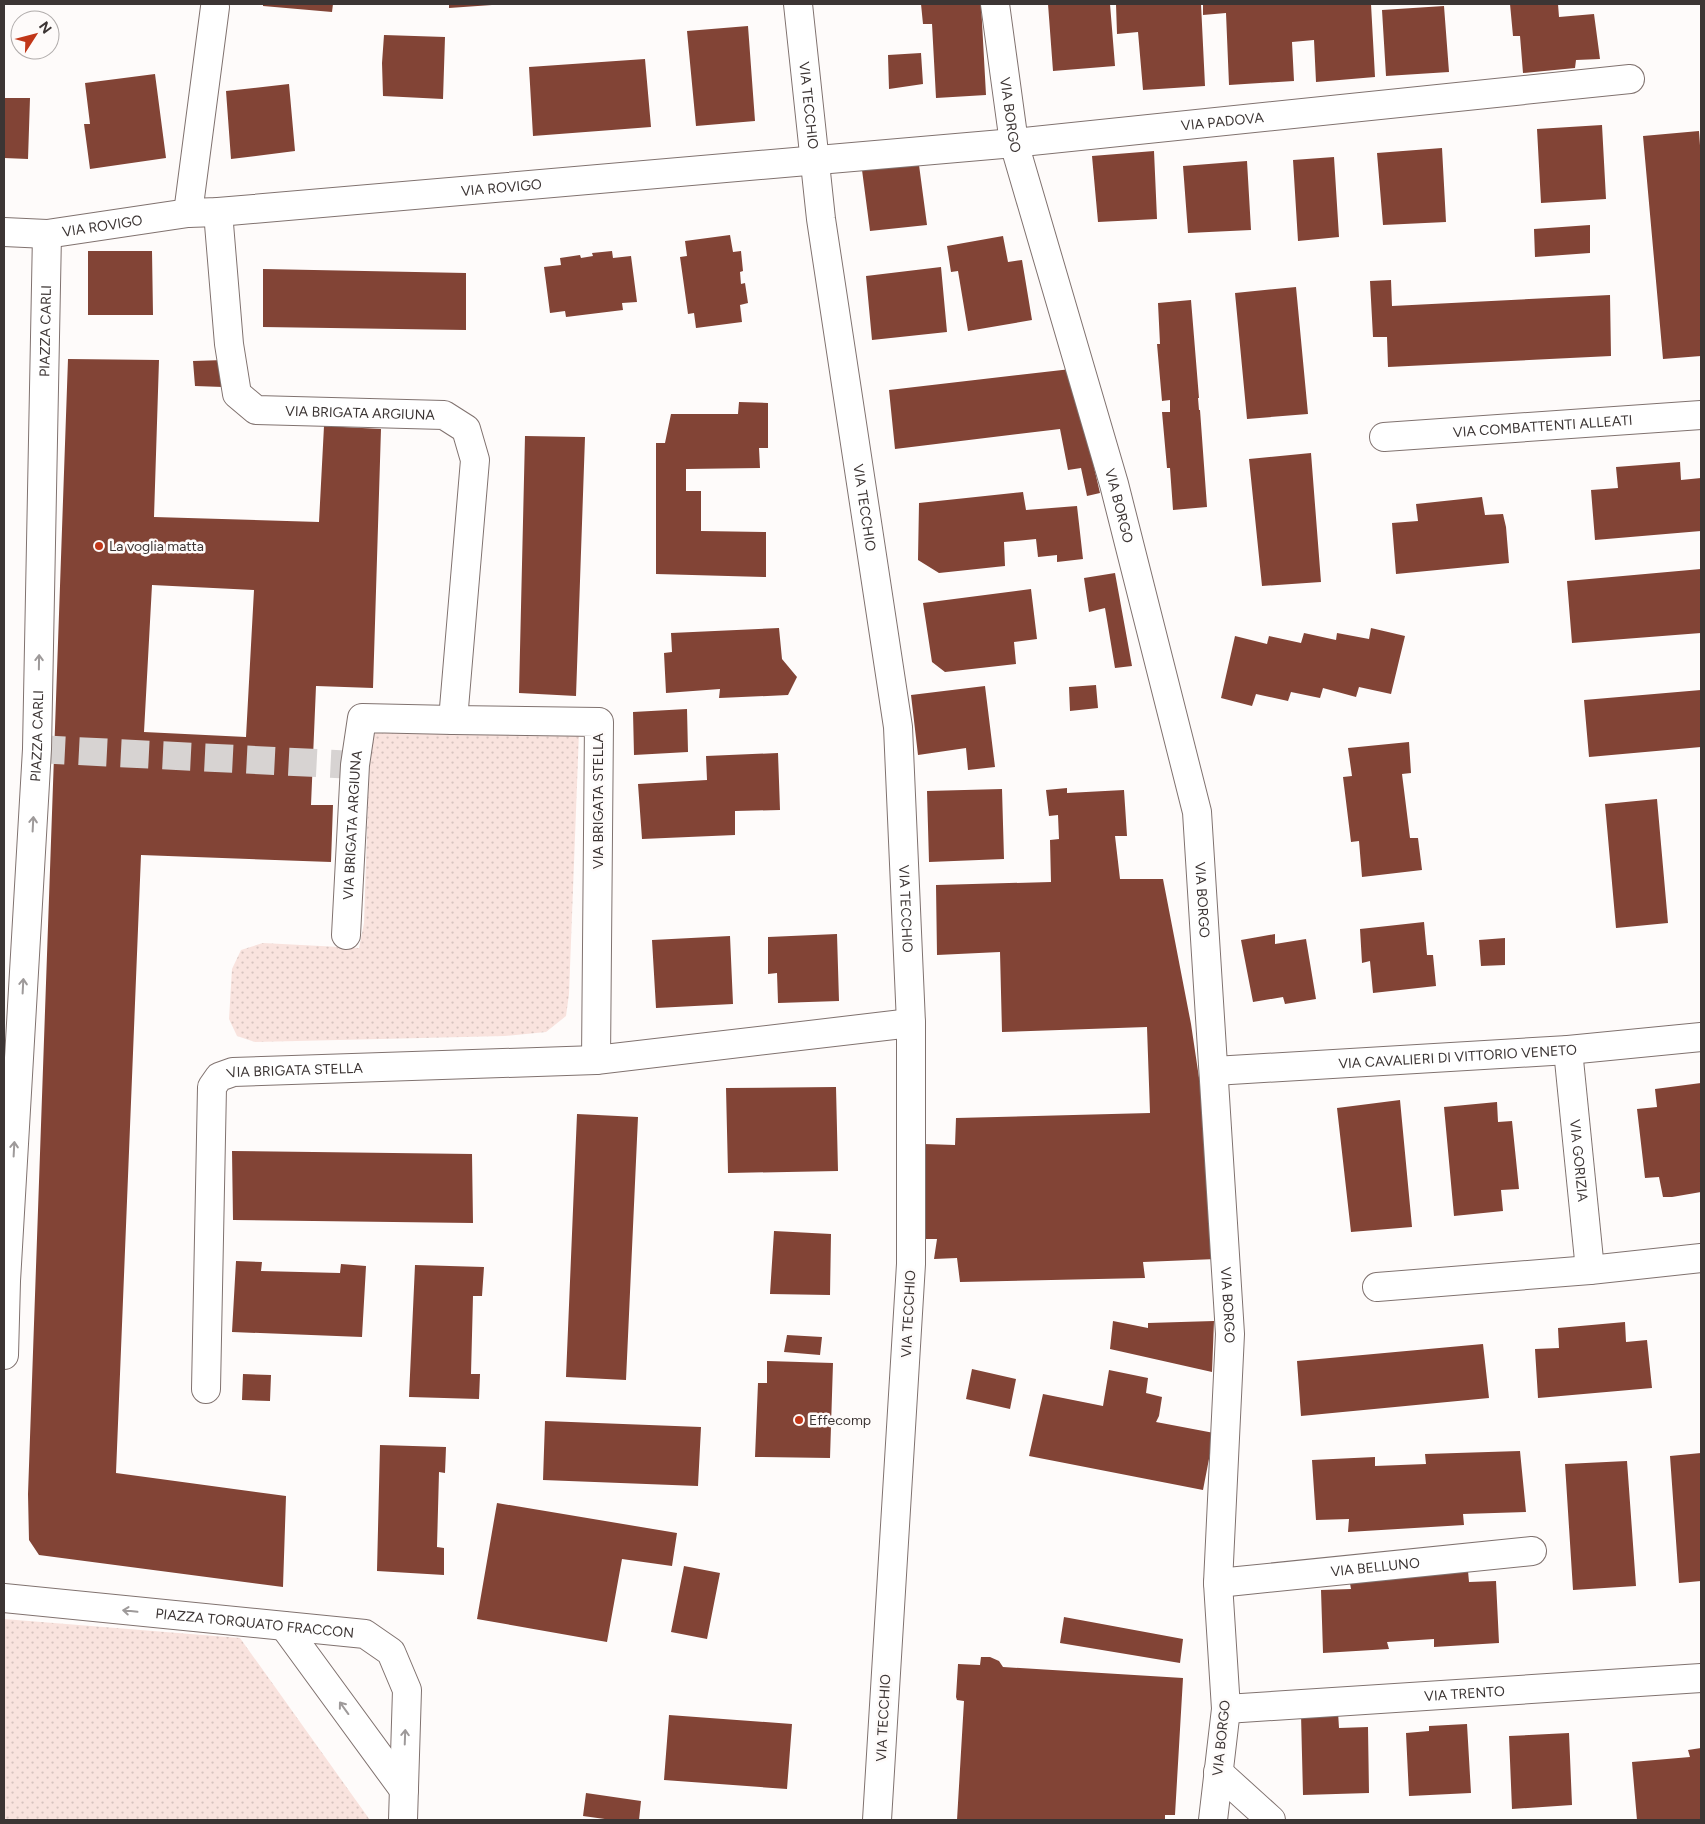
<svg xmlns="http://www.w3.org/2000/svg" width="1705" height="1824" viewBox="0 0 1705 1824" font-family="Figtree,sans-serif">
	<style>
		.grass { fill: url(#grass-dots) }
		.building { fill: #824436; fill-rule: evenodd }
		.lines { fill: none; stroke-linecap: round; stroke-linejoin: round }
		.minor-tunnel { stroke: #d7d3d2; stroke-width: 28; stroke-dasharray: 28 14; stroke-linecap: butt }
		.minor-casing { stroke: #80726f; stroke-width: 30 }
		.minor { stroke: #fff; stroke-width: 28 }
		.oneway { stroke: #9e9a9a }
		.poi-dot { fill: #c13719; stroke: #fefbfa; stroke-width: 2 }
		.labels { text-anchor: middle; stroke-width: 5; stroke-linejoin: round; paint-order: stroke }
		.street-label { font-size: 14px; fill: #3c3534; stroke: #fefbfa }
		.poi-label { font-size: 14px; fill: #3c3534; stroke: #fefbfa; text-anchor: start }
	</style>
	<defs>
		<pattern id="grass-dots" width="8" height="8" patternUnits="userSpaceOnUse" patternTransform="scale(1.25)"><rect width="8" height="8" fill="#f9e3de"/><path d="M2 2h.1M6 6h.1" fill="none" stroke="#d6c3bf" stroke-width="1.8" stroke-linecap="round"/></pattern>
	</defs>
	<rect width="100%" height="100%" fill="#fefbfa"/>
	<!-- grass -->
	<path class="grass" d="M384,726L579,732L569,994L566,1016L546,1032L505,1036L255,1042L237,1036L229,1019L232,969L241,950L263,943L359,948L364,923L370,738Z
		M4,1619L240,1638L370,1820H4Z"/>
	<!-- building -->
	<path class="building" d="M263,4H333L332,12L263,6Z
		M449,4H492V5L449,8Z
		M921,4H981L986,95L936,98L932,24H923Z
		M1048,4H1110L1115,66L1053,71Z
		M1116,4H1201L1205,86L1143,90L1138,32L1117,34Z
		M1203,4H1371L1375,77L1316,82L1314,40L1292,42L1294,81L1229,85L1226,13L1203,15Z
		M1510,4H1558L1559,17L1594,14L1600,59L1576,60L1575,68L1523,73L1520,36H1513Z
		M1444,6L1449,72L1386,76L1382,10Z
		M748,26L755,121L696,126L687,31Z
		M384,35L445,37L443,99L383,96L382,63Z
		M921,53L923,84L889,89L888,55Z
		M645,59L651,127L533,136L529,67Z
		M155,74L166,158L90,169L84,124H90L85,83Z
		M289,84L295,151L231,159L226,91Z
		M4,98H30L28,159L4,158Z
		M1602,125L1606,199L1541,203L1537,129Z
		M1699,131L1701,160V356L1663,359L1643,136Z
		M1442,148L1446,222L1383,225L1377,153Z
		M1154,151L1157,219L1098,222L1092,156Z
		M1334,157L1339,237L1298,241L1293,160Z
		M1247,161L1251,230L1188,233L1183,166Z
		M919,165L927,225L870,231L862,170Z
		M1590,225V253L1535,257L1534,229Z
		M730,235L733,252L741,251L743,271L740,272L741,284L745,283L748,303L740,305L742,322L696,328L694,313L688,314L680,257L687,256L685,241Z
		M1003,236L1008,262L1022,260L1032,320L968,331L958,271L951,272L947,246Z
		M88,251H152L153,315H88Z
		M612,251L613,258L631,256L637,302L622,303L623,310L566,317L565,311L550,313L544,267L561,265L560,258L580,255L581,258L593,256L592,253Z
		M941,267L947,332L872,340L866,276Z
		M263,269L466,273V330L263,327Z
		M1391,280L1392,306L1610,295L1611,356L1388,367L1387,337H1373L1370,281Z
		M1296,287L1308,414L1247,419L1235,293Z
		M1191,300L1199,398H1198L1199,410H1200L1207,507L1173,510L1170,468H1167L1162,412H1170V400L1162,401L1157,344H1160L1158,303Z
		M68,359L159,360L154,517L319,522L324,426L381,429L373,688L316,686L311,805H333L331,862L141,855L116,1473L286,1496L283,1587L39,1555L29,1540L28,1494ZM152,585L254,590L246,737L144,732Z
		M224,360L223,387L195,386L193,361Z
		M1071,369L1100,493L1087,496L1081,468L1068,470L1060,429L895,449L889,390Z
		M739,402L768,403V448H759L760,468L686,469V491H701V531L766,532V577L656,574V443H665L671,414H738Z
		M525,436L585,437L576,696L519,693Z
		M1311,453L1321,582L1262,586L1249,459Z
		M1680,462L1681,480L1701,478V531L1595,540L1591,490L1618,488L1616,467Z
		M1023,492L1026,510L1077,506L1083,559L1057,562V555L1038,557L1036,539L1004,542L1005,566L939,573L918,560L919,503Z
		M1482,497L1485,515L1503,514L1506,527L1509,563L1396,574L1392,523L1418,521L1416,504Z
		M1701,569V633L1572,643L1567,581Z
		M1115,573L1132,666L1115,668L1105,608L1089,612L1084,578Z
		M1031,589L1037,639L1014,642L1016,664L945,672L932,662L923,603Z
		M779,628L782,659L797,677L788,695L719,698L720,689L666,693L664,653L672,652L671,633Z
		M1371,628L1405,636L1391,694L1359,687L1356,697L1323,688L1320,698L1291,692L1288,701L1256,694L1252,706L1221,698L1235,636L1267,644L1269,636L1301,643L1304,633L1336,640L1337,633L1369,639Z
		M1096,685L1098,708L1070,711L1069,687Z
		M985,686L995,767L968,770L966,748L918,755L911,695Z
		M1701,690V747L1589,757L1584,700Z
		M687,709L688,752L634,755L633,712Z
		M1409,742L1411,773L1402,774L1410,838H1418L1422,870L1362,877L1359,841L1351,842L1343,777L1352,776L1348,748Z
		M778,753L780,810L735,811V835L642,839L638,784L707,780L706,756Z
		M1067,788V793L1124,790L1127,836H1115L1120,879H1163L1191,1024L1205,1118L1216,1259L1143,1262L1145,1278L960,1282L957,1258L934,1259L937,1239H924V1144L955,1145L956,1118L1150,1113L1147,1027L1002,1032L1000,952L937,955L936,885L1051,882L1050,840L1059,839L1058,815L1049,816L1046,790Z
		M1002,789L1004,859L929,862L927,791Z
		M1657,799L1668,923L1616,928L1605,804Z
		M1424,922L1427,955H1433L1436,986L1373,993L1370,961L1362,963L1360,929Z
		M837,934L839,1001L778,1003L777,973L768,974V937Z
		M1275,934V944L1306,939L1316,999L1285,1004L1283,997L1253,1002L1241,940Z
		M730,936L733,1004L656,1008L652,940Z
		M1505,938V965L1481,966L1479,940Z
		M1701,1083V1192L1672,1197H1663L1659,1177L1645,1178L1637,1109L1657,1107L1655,1089Z
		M836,1087L838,1171L728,1173L726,1088Z
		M1400,1100L1412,1227L1351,1232L1337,1108Z
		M1497,1102L1498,1122L1512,1121L1519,1189L1501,1190L1503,1211L1454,1216L1444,1107Z
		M577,1114L638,1117L626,1380L566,1377Z
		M232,1151L472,1154L473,1223L233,1220Z
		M774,1231L831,1234L830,1295L770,1294Z
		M236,1261L262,1262L261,1271L340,1273L341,1264L366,1266L362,1337L232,1332Z
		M415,1265L484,1267L482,1296H473L471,1374H480L479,1399L409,1397Z
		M1113,1321L1148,1328V1323L1214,1321L1212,1372L1110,1349Z
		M1625,1322L1626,1342L1647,1340L1652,1388L1538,1398L1535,1349L1559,1348L1558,1328Z
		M787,1335L822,1337L820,1355L784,1352Z
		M1483,1344L1489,1398L1301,1416L1297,1361Z
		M767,1361L833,1363L830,1458L755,1457L758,1383H767Z
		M972,1369L1016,1379L1010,1409L966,1399Z
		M1109,1370L1148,1378L1146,1393L1162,1397L1159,1416L1156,1422L1214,1433L1203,1490L1029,1456L1043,1394L1103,1406Z
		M243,1374L271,1375L270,1401L242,1400Z
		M545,1421L701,1427L698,1486L543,1480Z
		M380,1445L446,1447L445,1473L439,1472L437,1547L444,1548V1575L377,1571Z
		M1520,1451L1526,1512L1463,1514L1464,1525L1348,1532L1349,1519L1316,1520L1312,1460L1375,1457V1466L1426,1464L1425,1454Z
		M1701,1453V1581L1679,1583L1670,1456Z
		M1627,1461L1636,1586L1573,1590L1565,1464Z
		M497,1503L677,1533L672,1566L622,1559L607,1642L477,1619Z
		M684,1566L720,1573L707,1639L671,1632Z
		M1468,1571L1469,1582L1496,1581L1499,1643L1434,1647V1639L1387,1642L1389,1649L1323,1653L1321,1590L1351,1589L1349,1578Z
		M1064,1617L1183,1639L1180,1663L1060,1643Z
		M981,1657H990L999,1661L1003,1667L1183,1678L1175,1815H1165V1820H957L964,1701L957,1700L956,1697L958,1664L980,1665Z
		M1338,1712L1339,1728L1368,1727L1369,1793L1303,1795L1301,1714Z
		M669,1715L792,1724L787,1789L664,1780Z
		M1467,1724L1471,1793L1409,1796L1406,1733L1429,1731V1726Z
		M1569,1733L1572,1805L1512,1809L1509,1736Z
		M1701,1748V1820H1637L1632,1762L1690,1757L1688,1750Z
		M586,1793L641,1801L639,1820H612L583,1816Z"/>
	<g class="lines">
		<!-- minor-tunnel -->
		<path class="minor-tunnel" d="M37,749L355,765"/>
		<!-- minor casing -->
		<g class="minor-casing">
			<g id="minor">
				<path id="s1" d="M798,4L821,219L898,727L911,1023V1264L877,1820"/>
				<path id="s2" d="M995,4L1014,143L1114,484L1197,812L1230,1334L1218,1583L1226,1709L1213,1820"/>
				<path id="s3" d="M218,212L229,344L237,394L256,410L444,415L466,429L475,460L453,720L599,722L596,1060"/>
				<path d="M188,213L215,7"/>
				<path id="s4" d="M4,232L47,234L188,213L218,212L1014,143L1630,79"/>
				<path id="s5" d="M1384,437L1701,415"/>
				<path id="s6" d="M346,935L355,765L362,718L453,720"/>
				<path id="s7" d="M1568,1050L1590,1270"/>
				<path id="s8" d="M1214,1071L1568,1050L1701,1037"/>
				<path d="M1377,1287L1590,1270L1701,1258"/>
				<path id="s9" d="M4,1355L6,1281L37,749L47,234"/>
				<path id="s10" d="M206,1389L212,1087L219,1077L233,1072L596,1060L911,1023"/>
				<path id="s11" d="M1218,1583L1532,1551"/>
				<path id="s12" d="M4,1598L365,1634L391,1652L407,1690L403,1820"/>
				<path d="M284,1626L404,1790"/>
				<path id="s13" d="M1226,1709L1701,1678"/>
				<path d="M1218,1772L1271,1820"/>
			</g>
		</g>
		<!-- minor -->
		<use href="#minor" class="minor"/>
	</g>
	<!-- one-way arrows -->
	<defs><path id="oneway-shaft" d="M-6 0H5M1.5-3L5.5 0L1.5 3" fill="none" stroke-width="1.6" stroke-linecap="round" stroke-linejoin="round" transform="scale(1.25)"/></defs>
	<g class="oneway">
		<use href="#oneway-shaft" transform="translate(39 662) rotate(-89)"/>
		<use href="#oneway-shaft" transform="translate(33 824) rotate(-87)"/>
		<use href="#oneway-shaft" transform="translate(23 986) rotate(-87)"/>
		<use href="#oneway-shaft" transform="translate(14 1149) rotate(-87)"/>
		<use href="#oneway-shaft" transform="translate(130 1611) rotate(-174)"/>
		<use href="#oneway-shaft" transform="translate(344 1708) rotate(-126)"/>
		<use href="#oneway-shaft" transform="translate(405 1737) rotate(-88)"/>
	</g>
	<!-- markers -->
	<g class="poi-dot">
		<circle cx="99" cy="546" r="5"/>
		<circle cx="799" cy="1420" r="5"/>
	</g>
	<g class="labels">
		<!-- street labels -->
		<g class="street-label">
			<text dy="5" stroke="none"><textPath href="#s1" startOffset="102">VIA TECCHIO</textPath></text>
			<text dy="5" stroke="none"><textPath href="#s2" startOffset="112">VIA BORGO</textPath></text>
			<text dy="5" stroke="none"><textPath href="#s4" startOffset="1224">VIA PADOVA</textPath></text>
			<text dy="5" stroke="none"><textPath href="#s4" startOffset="500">VIA ROVIGO</textPath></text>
			<text dy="5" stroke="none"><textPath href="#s4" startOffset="99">VIA ROVIGO</textPath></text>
			<text dy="5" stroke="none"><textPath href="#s9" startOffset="1025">PIAZZA CARLI</textPath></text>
			<text dy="5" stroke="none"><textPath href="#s3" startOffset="312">VIA BRIGATA ARGIUNA</textPath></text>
			<text dy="5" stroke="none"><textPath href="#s5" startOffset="159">VIA COMBATTENTI ALLEATI</textPath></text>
			<text dy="5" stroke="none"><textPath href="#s2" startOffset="518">VIA BORGO</textPath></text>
			<text dy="5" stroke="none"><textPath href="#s1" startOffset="508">VIA TECCHIO</textPath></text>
			<text dy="5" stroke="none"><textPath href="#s9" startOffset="620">PIAZZA CARLI</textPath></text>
			<text transform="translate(598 801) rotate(-90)" y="5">VIA BRIGATA STELLA</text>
			<text dy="5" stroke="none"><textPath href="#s6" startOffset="110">VIA BRIGATA ARGIUNA</textPath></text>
			<text dy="5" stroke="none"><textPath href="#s2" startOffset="922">VIA BORGO</textPath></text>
			<text dy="5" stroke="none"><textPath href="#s1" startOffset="912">VIA TECCHIO</textPath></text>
			<text dy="5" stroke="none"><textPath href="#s8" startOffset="244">VIA CAVALIERI DI VITTORIO VENETO</textPath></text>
			<text dy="5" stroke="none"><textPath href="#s10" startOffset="391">VIA BRIGATA STELLA</textPath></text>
			<text dy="5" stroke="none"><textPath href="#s7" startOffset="111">VIA GORIZIA</textPath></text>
			<text dy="5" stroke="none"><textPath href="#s2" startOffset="1328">VIA BORGO</textPath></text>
			<text transform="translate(908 1314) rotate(-87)" y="5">VIA TECCHIO</text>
			<text dy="5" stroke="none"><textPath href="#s11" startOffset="158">VIA BELLUNO</textPath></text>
			<text dy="5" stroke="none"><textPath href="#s12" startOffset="252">PIAZZA TORQUATO FRACCON</textPath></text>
			<text dy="5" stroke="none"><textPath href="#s13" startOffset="239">VIA TRENTO</textPath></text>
			<text transform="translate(883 1718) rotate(-87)" y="5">VIA TECCHIO</text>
			<text transform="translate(1221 1738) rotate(-84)" y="5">VIA BORGO</text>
		</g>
		<!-- poi labels -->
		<g class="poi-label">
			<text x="109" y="551">La voglia matta</text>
			<text x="809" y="1425">Effecomp</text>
		</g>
	</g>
	<!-- border -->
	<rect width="1705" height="1824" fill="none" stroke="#3c3534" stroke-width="10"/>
	<!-- north arrow -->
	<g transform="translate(35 35) rotate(54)"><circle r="24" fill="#fefbfa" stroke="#b0acab"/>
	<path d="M0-4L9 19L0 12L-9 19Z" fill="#c13719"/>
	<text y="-8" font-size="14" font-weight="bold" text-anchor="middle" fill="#3c3534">N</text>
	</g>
</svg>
